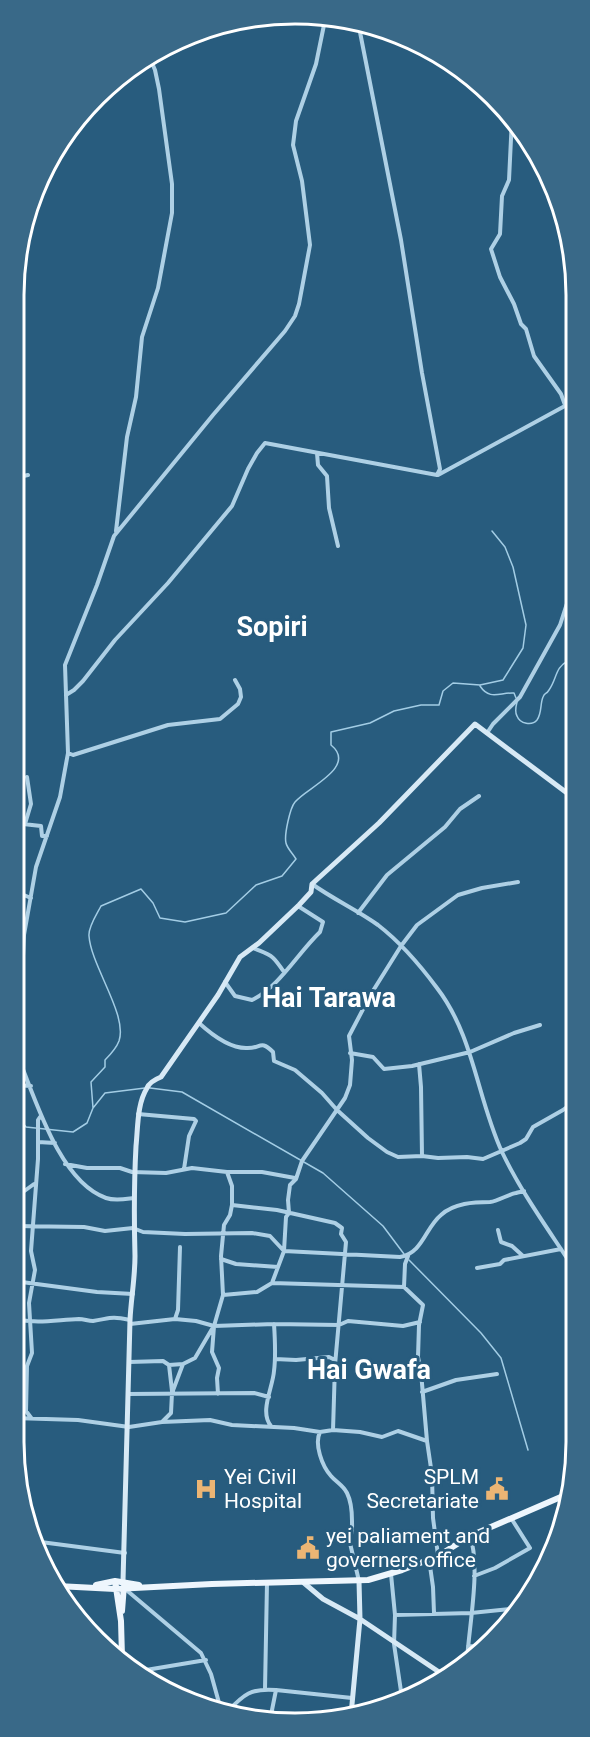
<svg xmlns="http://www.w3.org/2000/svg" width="590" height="1737" viewBox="0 0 590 1737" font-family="Roboto,sans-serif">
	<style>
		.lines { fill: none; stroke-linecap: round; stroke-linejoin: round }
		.stream { stroke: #a3cde5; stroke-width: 1.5 }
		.street { stroke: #aed0e5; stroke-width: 4 }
		.secondary { stroke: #d7e9f5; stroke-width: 5 }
		.primary { stroke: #eef6fd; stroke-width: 6 }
		.labels { text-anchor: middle; stroke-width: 6; stroke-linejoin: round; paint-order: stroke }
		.poi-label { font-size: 21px; fill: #fff; stroke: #285c7e; text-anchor: start }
		.district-label { font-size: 27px; font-weight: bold; fill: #fff; stroke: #285c7e }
		.rim { fill: none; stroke: #fff; stroke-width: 3 }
	</style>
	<rect width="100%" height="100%" fill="#285c7e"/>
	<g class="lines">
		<!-- stream -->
		<path class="stream" d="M480,686C490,701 500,692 514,693L516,698
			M517,702C516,706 515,713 517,716C520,724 532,726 537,720C542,713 540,704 543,697C545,692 546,695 549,690C557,679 555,667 568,661L570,662L573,670L568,677L575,680
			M150,1088L182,1092L323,1173L383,1226L404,1254
			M93,1108L91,1082L105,1067V1060C110,1055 116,1049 119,1041C128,1015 91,966 89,936C88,927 97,914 101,906L141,889L153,903L160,918L185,922L226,913L256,885L282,876L296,859C293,854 287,848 286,843C284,835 290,808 295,802C306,788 358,767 331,745V732L370,723L394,711L421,705H439L443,691L453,683L480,685L503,680L523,648L526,625L513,567L505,547L492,531
			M14,1123L22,1122L26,1127L73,1132L87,1123L93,1108L105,1093L145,1088
			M409,1260L481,1333L501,1358L528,1450"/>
		<!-- street -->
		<path class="street" d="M512,118L509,180L502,196L500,234L491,249L500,277L514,304L521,324L526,329L534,356L561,394L565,405
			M317,453L318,465L327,476L329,508L338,546
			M438,475L574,401
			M14,478L28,475
			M116,531L127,437L136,397L142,337L158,288L172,213V184L159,89L155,70L149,56
			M66,695L74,690L83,681L115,640L168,583L232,506L248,469L257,453L265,443L437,475L440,469L422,373L401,240L358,22
			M487,733L493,724L520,697L560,625L571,591L575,553
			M68,753L73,755L168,725L220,719L238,704L241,697L240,689L235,680
			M14,823L41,826L42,836H47
			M25,824L31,804L27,777
			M312,884C333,899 357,910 378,925C400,942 420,965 437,988C474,1036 477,1098 502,1152C522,1194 551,1233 576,1272
			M14,891L31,898
			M14,896L18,898
			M358,913L387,875L445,827L460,809L479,796
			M253,948C272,956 272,954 284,972
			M225,982L235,996L252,1000C280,986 297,954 320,932L323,922L298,906
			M14,1011L22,977L24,935L36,867L60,797L68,753L65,665L97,585L114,536L213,415L285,331L295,316L299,304L310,245L302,181L293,145L296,121L316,64L325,20
			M199,1023C211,1034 229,1048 246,1048C261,1049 260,1039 273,1052L274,1061L295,1070L322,1093L337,1110L368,1138L387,1152L398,1157L422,1156L438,1158L467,1157L483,1159L520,1143L526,1139L533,1127L563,1110L576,1100
			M14,1047C33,1090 57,1181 106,1198C115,1201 125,1199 134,1198
			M350,1053L373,1057L384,1069L412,1066L470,1052L514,1033L540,1025
			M419,1064L421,1087L422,1156
			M14,1085L31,1086
			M138,1114L194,1119L196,1121L189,1136L184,1169
			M38,1142V1120L40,1117
			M65,1164L87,1168H120L132,1172L166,1173L192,1168L227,1172H262L295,1178
			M14,1194L23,1192L34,1184
			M232,1205L277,1210L335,1223L342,1228L341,1234L346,1242L335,1365L333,1430
			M14,1226L84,1227L105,1231L133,1228L143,1232L185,1234L252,1233L270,1236L284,1251L400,1257C423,1253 425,1228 441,1215C454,1203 474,1202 490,1202C498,1201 509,1194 516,1193C519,1192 522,1192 524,1191
			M498,1230L501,1242L512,1246L523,1256
			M221,1259L236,1264L278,1267
			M477,1268L500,1264L504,1260L561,1249
			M14,1281L97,1292L133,1294
			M272,1283L284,1251L286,1217L289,1213L288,1200L290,1185L296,1179L302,1161L345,1098L350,1085L352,1060L349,1036L371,994L401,946L417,925L458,895L482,888L518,882
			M404,1287L405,1264L408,1256
			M223,1295L257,1292L272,1283L404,1287L423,1305L419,1325L418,1357L421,1372L427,1441L432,1475L433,1518L438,1555
			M14,1319C38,1324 55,1320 79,1319C84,1319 88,1321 93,1321C112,1318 110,1316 130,1320
			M175,1319L178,1310L180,1247
			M130,1324L175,1319L196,1321L214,1326L274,1324L339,1325L348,1321L403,1326L420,1322
			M275,1359L296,1360L329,1357L335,1360
			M129,1362L163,1361L169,1365L172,1391
			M169,1365L183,1364
			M422,1392L456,1380L497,1374
			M128,1394L254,1393L269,1397
			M218,1394L217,1378L219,1368L212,1352L214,1326L223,1295L221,1256L224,1225L230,1215L232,1205V1186L227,1172
			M14,1418L78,1420L129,1427L162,1422L210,1420L232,1425L294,1428L320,1432L333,1430L360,1432L382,1437L398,1431L427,1441
			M32,1419L26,1411L27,1366L32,1353L29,1303L35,1270L31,1251L38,1159V1142L55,1143
			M162,1422L171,1413L172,1393L183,1364L195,1358L212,1329
			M271,1426C259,1412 273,1387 274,1371C276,1356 275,1339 274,1324
			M320,1432C314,1444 322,1466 331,1476C336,1482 343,1485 347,1493C351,1501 352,1511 352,1521C352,1528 353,1533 349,1539L359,1581
			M33,1541L125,1553
			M429,1559L433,1587L434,1613
			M391,1574L395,1615L394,1644L402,1698
			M474,1576L495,1568L530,1548L511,1518
			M124,1588L201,1653L211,1674L221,1710
			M395,1615L471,1613L520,1608
			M468,1646L481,1647
			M467,1660C469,1626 481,1567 470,1536
			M140,1671L206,1660
			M265,1689L267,1583
			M352,1708L386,1706
			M227,1712C244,1694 251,1688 276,1690
			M270,1720L276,1690L352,1698"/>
		<!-- secondary -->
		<path class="secondary" d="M123,1581L130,1320C131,1299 135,1278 135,1256C134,1219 134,1183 136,1146C138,1127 137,1104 147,1088C149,1083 156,1079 161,1077L218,995L240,957L259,943L299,905L311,892L312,884L379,823L475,724L575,799
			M304,1583L323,1599L360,1619L448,1678
			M351,1715L360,1619L359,1581"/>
		<!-- primary -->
		<path class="primary" d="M115,1581L121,1621L122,1657
			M96,1585L115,1581L139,1585
			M57,1586L115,1589L212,1584L368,1580L402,1570L438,1556L470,1536L570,1493
			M122,1611L124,1585"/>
	</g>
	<!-- icons -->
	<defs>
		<g id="hospital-bare" transform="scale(1.8)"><path d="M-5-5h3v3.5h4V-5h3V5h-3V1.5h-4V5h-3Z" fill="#ecb574" stroke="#285c7e" stroke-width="2.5" paint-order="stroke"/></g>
		<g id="civic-bare" transform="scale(1.8)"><path d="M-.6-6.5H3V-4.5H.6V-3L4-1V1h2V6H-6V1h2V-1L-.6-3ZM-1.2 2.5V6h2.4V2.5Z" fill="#ecb574" stroke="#285c7e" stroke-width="2.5" paint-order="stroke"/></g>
	</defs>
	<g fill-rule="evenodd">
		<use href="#hospital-bare" x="206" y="1489"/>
		<use href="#civic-bare" x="497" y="1489"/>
		<use href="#civic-bare" x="308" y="1548"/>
	</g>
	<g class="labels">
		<!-- poi labels -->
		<g class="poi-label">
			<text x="224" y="1484">Yei Civil<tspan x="224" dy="24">Hospital</tspan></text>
			<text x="479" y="1484" text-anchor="end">SPLM<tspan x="479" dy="24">Secretariate</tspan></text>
			<text x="326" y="1543">yei paliament and<tspan x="326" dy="24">governers office</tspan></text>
		</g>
		<!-- district labels -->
		<g class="district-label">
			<text x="272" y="636">Sopiri</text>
			<text x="329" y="1007">Hai Tarawa</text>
			<text x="369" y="1379">Hai Gwafa</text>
		</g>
	</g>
	<!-- crop -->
	<path d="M0 0H590V1737H0ZM295 24H295A271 271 0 0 1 566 295V1442A271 271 0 0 1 295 1713H295A271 271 0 0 1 24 1442V295A271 271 0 0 1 295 24Z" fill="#396988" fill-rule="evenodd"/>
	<path class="rim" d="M295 24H295A271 271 0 0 1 566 295V1442A271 271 0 0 1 295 1713H295A271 271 0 0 1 24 1442V295A271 271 0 0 1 295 24Z"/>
</svg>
